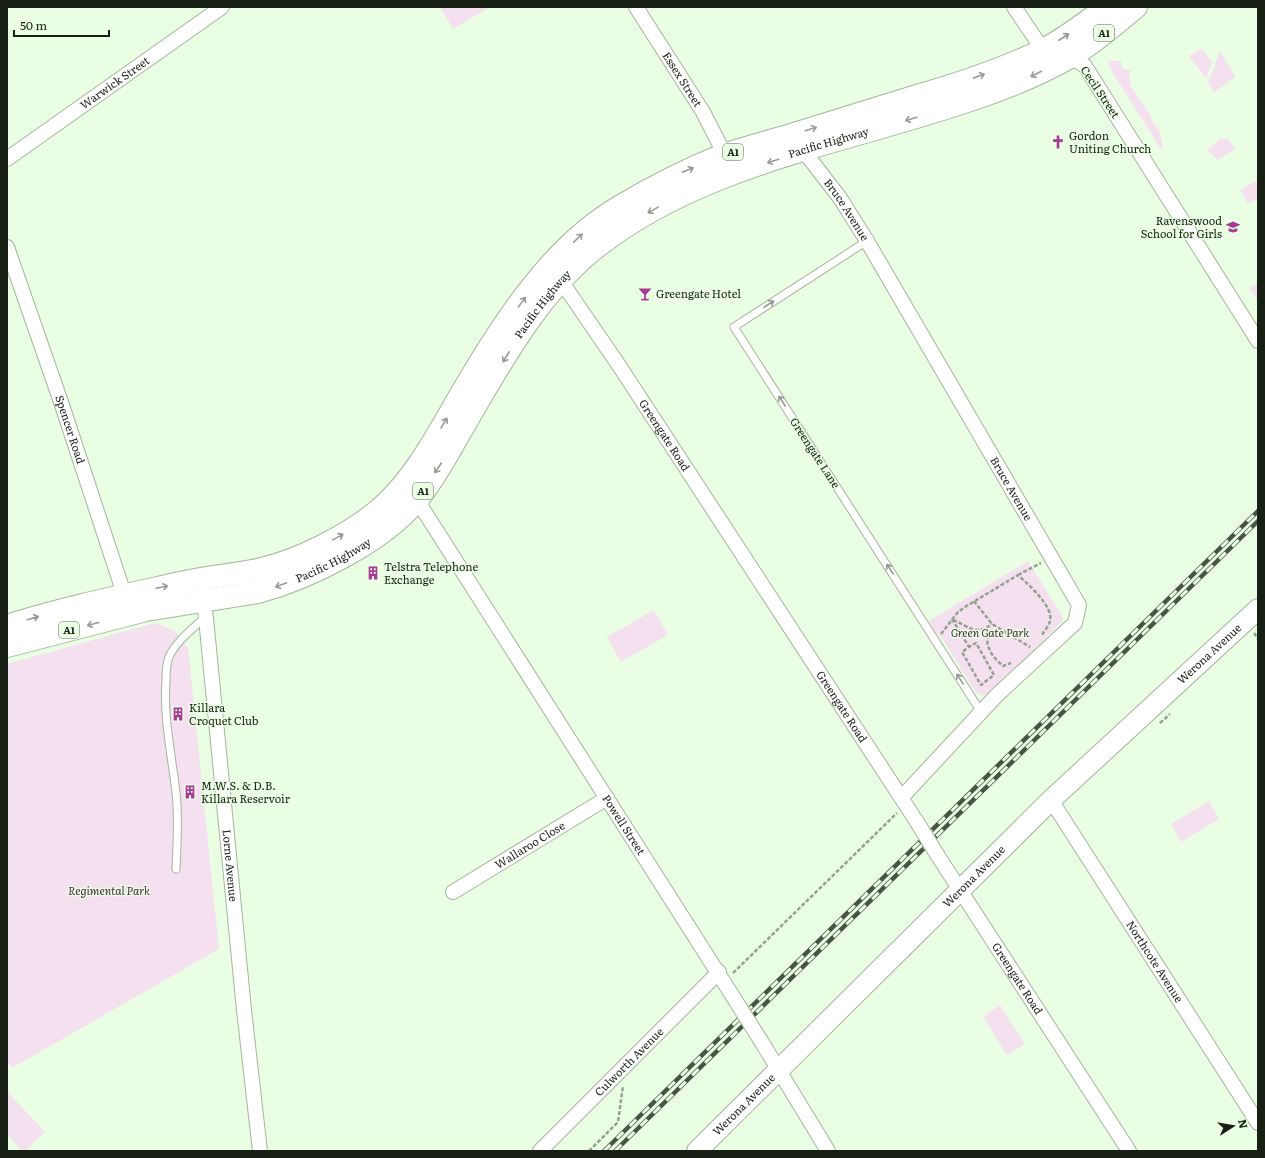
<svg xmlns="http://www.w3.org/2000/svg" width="1265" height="1158" viewBox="0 0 1265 1158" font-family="Literata,serif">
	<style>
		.green { fill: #f5e0f0 }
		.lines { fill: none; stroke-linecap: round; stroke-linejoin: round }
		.lane-casing { stroke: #a3b69d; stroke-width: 9 }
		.street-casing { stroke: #a3b69d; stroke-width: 16 }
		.secondary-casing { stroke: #a3b69d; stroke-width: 22 }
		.highway-casing { stroke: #a3b69d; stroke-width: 24 }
		.path { stroke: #94a38f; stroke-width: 2.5; stroke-dasharray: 4 2; stroke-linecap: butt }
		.lane { stroke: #fff; stroke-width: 7 }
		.street { stroke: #fff; stroke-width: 14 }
		.secondary { stroke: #fff; stroke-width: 20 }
		.highway { stroke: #fff; stroke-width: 22 }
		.rail-casing { stroke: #495446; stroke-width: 4.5 }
		.rail { stroke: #e9fee3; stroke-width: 3; stroke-dasharray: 9; stroke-linecap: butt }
		.street-bridge-casing { stroke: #a3b69d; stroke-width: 16; stroke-linecap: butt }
		.street-bridge { stroke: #fff; stroke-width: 14 }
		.oneway { stroke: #979a96 }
		.labels { text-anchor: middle; stroke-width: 3; stroke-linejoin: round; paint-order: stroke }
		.shield { fill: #e9fee3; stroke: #576253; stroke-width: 1 }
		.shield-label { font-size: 10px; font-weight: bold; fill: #181f15 }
		.street-label { font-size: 11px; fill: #181f15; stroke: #e9fee3 }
		.poi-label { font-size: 11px; fill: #181f15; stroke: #e9fee3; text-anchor: start }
		.park-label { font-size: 11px; font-style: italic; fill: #4b2745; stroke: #e9fee3 }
	</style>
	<rect width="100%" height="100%" fill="#e9fee3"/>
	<!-- green -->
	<path class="green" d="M440,7H490L453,29Z
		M1199,49L1200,50L1202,49L1212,62L1206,79L1189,56Z
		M1220,51L1236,77L1214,92L1208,82Z
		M1108,61H1121L1122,69L1131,70L1129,76L1132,88L1150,114L1151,119L1160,132L1163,150L1160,148L1109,67Z
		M1221,138L1229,140L1235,149L1218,160L1207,150Z
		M1255,181L1258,185V198L1248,204L1240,190Z
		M1258,283V302L1249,288Z
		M1028,561L1063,617L1062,622L988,694L983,696L976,693L942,638L935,632L929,621Z
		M654,610L668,635L621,662L607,637Z
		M155,623L175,631L188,648L219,949L12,1068L7,1061V664Z
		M1209,801L1219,819L1181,842L1171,824Z
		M1000,1005L1025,1044L1007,1055L983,1017Z
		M7,1091L45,1132L25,1151H22L7,1134Z"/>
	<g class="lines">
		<!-- lane casing -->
		<g class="lane-casing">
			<path id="lane" d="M867,241L734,327L981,712
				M176,869C177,844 179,818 176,793C172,756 163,718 166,681C166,673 166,664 169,657C176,641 194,628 206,616"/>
		</g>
		<!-- street casing -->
		<g class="street-casing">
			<g id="street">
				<path id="s1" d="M636,7L703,112L725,155"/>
				<path d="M1014,7L1043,50L1055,55L1071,57L1085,66L1258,341"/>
				<path id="s2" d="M803,150L840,198L867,241L1079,605L1075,623L997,695L902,797"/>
				<path id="s3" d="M7,159L222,7"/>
				<path id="s4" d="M7,247L62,405L127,603"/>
				<path id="s5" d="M557,275L620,367L917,822"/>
				<path id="s6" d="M417,500L732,995"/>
				<path id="s7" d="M202,593L206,618L244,1010L260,1151"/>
				<path id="s8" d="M1051,800L1258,1123"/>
				<path id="s9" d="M938,856L1129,1151"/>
				<path id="s10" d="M453,892L607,798"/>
				<path d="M761,1041L828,1151"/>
				<path id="s11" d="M540,1151L719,972"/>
			</g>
		</g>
		<!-- secondary casing -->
		<g class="secondary-casing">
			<g id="secondary">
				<path id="s12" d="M697,1151L1051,800L1258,609"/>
			</g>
		</g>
		<!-- highway casing -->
		<g class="highway-casing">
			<g id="highway">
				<path d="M7,626C64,608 122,596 180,583C206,577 232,575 258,570C298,561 350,535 381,508C414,479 435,439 457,401C499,330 548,248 621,206C653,187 686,170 721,156C744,148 768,142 791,135C833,122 875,109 917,96C959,84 1001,70 1041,51C1064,40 1086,22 1107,7"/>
				<path id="s13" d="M7,646L146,610L258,592C310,578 384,541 418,499C435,478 448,453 462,429C497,369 538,293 594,249C699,165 840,144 964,102C1001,90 1037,76 1070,57C1094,43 1115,24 1136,7"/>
			</g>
		</g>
		<!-- path -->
		<path class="path" d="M1018,575L1041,563
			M974,601L992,624L1030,647
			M952,619L969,647L962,652L981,685L994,675L976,643L969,647
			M953,620C969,626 975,637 992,624
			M985,629C989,637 986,639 988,645C990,654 997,661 1003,666L1011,663
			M1254,633L1258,639
			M941,634L958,612L965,607L1018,575C1028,584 1054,607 1050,621C1049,626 1044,631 1042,635
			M1160,723L1170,714
			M733,973L897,813
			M589,1151L618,1122L623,1086"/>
		<!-- lane -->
		<use href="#lane" class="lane"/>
		<!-- street -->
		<use href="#street" class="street"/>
		<!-- secondary -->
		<use href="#secondary" class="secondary"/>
		<!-- highway -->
		<use href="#highway" class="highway"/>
		<!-- rail casing -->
		<g class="rail-casing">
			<path id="rail" d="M604,1151L1258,511
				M615,1151L1258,521"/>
		</g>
		<!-- rail -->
		<use href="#rail" class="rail"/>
		<!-- street-bridge casing -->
		<g class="street-bridge-casing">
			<path id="street-bridge" d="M917,822L938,856
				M732,995L761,1041"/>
		</g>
		<!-- street-bridge -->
		<use href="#street-bridge" class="street-bridge"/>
	</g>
	<!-- one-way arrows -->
	<defs><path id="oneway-shaft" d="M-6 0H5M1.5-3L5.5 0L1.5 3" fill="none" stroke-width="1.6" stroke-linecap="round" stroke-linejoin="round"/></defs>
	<g class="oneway">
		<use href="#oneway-shaft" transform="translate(1064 37) rotate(-33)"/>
		<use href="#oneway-shaft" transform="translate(1036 74) rotate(153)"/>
		<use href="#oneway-shaft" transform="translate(979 76) rotate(-19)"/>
		<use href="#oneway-shaft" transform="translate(911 119) rotate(163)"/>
		<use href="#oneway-shaft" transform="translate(811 129) rotate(-17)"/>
		<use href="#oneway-shaft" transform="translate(773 161) rotate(162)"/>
		<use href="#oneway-shaft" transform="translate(688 170) rotate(-23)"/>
		<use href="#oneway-shaft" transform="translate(653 210) rotate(151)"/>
		<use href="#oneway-shaft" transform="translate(578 238) rotate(-44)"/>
		<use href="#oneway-shaft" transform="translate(522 302) rotate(-54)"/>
		<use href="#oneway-shaft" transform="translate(769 304) rotate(-33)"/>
		<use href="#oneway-shaft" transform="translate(506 357) rotate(122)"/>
		<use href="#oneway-shaft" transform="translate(782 401) rotate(-123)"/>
		<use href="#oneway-shaft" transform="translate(444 423) rotate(-59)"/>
		<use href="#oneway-shaft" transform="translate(438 468) rotate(124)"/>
		<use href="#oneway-shaft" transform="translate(338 537) rotate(-29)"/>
		<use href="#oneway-shaft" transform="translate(890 569) rotate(-123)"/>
		<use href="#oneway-shaft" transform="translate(281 585) rotate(159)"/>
		<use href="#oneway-shaft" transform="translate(162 587) rotate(-12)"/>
		<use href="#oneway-shaft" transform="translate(33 618) rotate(-16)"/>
		<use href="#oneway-shaft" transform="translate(93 624) rotate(165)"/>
		<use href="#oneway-shaft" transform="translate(960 679) rotate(-122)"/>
	</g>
	<!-- icons -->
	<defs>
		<g id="church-bare" transform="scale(1.08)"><path d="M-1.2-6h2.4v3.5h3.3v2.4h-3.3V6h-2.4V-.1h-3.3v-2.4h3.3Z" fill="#a73997" stroke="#e9fee3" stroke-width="2.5" paint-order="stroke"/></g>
		<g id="school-bare" transform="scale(1.08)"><path d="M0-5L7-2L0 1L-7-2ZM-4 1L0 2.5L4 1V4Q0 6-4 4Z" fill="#a73997" stroke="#e9fee3" stroke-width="2.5" paint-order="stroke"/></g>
		<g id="bar-bare" transform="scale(1.08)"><path d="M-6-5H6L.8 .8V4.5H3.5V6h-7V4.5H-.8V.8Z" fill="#a73997" stroke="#e9fee3" stroke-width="2.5" paint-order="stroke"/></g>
		<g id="building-bare" transform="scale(1.08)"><path d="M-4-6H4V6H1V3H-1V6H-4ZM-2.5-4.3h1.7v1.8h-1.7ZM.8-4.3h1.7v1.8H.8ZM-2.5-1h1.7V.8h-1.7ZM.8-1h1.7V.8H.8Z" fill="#a73997" stroke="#e9fee3" stroke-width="2.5" paint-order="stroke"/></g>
	</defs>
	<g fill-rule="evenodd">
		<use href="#church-bare" x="1058" y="142"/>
		<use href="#school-bare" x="1233" y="227"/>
		<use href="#bar-bare" x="645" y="294"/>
		<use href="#building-bare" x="373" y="573"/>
		<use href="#building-bare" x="178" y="714"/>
		<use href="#building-bare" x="190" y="792"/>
	</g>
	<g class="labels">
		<!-- shield labels -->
		<g class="shield">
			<rect x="1094" y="25" width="20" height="16" rx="3"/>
			<rect x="723" y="144" width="20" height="16" rx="3"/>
			<rect x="413" y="483" width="20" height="16" rx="3"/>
			<rect x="59" y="622" width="20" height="16" rx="3"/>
		</g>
		<g class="shield-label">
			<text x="1104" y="37">A1</text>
			<text x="733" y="156">A1</text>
			<text x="423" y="495">A1</text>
			<text x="69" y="634">A1</text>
		</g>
		<!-- street labels -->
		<g class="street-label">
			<text dy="4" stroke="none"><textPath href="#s1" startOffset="86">Essex Street</textPath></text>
			<text dy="4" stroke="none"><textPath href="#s3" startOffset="132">Warwick Street</textPath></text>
			<text transform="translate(1100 92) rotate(56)" y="4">Cecil Street</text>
			<text dy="4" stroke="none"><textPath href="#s13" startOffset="1011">Pacific Highway</textPath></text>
			<text dy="4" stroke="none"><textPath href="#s2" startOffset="74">Bruce Avenue</textPath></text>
			<text dy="4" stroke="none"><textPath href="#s13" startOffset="676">Pacific Highway</textPath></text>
			<text dy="4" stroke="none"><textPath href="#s4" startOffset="193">Spencer Road</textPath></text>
			<text dy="4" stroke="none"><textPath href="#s5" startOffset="193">Greengate Road</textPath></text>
			<text transform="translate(815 453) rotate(57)" y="4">Greengate Lane</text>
			<text dy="4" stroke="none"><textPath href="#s2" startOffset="398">Bruce Avenue</textPath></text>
			<text dy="4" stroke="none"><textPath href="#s13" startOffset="339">Pacific Highway</textPath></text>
			<text dy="4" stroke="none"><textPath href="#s12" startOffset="714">Werona Avenue</textPath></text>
			<text dy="4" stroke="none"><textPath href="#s5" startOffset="517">Greengate Road</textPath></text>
			<text dy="4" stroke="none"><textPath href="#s6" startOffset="385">Powell Street</textPath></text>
			<text dy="4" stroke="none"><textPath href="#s10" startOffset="90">Wallaroo Close</textPath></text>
			<text dy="4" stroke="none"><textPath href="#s7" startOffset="274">Lorne Avenue</textPath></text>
			<text dy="4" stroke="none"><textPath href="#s12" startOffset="390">Werona Avenue</textPath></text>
			<text dy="4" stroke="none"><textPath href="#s8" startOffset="192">Northcote Avenue</textPath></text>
			<text dy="4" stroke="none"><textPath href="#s9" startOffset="146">Greengate Road</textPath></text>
			<text dy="4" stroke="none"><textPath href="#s11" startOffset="126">Culworth Avenue</textPath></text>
			<text dy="4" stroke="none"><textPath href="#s12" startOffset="66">Werona Avenue</textPath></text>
		</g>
		<!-- poi labels -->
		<g class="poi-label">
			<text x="1069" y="140">Gordon<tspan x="1069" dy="13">Uniting Church</tspan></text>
			<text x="1222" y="225" text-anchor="end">Ravenswood<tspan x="1222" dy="13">School for Girls</tspan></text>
			<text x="656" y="298">Greengate Hotel</text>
			<text x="384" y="571">Telstra Telephone<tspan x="384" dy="13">Exchange</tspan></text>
			<text x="189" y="712">Killara<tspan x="189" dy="13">Croquet Club</tspan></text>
			<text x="201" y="790">M.W.S. &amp; D.B.<tspan x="201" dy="13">Killara Reservoir</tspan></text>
		</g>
		<!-- park labels -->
		<g class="park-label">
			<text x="990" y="637">Green Gate Park</text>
			<text x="109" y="895">Regimental Park</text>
		</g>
	</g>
	<!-- border -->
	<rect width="1265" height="1158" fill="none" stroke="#181f15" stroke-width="16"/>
	<!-- north arrow -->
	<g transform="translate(1233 1126) rotate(78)" stroke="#e9fee3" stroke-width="3" paint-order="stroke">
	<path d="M0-3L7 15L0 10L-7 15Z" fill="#181f15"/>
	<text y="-6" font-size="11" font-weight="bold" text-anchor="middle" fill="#181f15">N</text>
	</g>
	<!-- scale -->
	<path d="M14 30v6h95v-6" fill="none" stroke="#181f15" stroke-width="2"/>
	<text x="20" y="30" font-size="12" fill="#181f15" stroke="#e9fee3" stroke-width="3" paint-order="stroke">50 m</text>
</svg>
